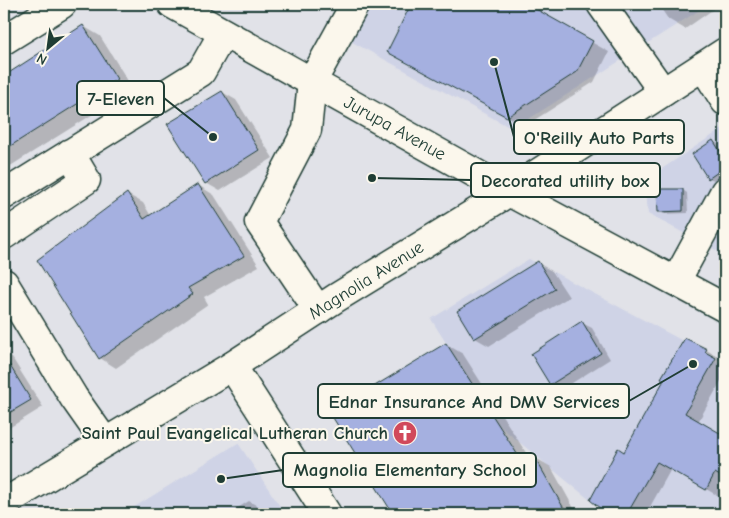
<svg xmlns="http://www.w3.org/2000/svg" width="729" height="518" viewBox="0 0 729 518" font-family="'Comic Neue',sans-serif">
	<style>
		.built { fill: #cfd3e6 }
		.shadow { fill: #0003 }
		.building { fill: #a5b0e0; stroke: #1f3d34 }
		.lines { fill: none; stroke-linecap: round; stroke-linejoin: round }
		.minor-casing { stroke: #1f3d34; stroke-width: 31 }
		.major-casing { stroke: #1f3d34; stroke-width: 31 }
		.minor { stroke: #fbf7ec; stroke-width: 28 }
		.major { stroke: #fbf7ec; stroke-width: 28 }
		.labels { text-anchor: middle; stroke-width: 4; stroke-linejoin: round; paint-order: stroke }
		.street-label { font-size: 18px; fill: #1f3d34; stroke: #fbf7ec }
		.poi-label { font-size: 18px; font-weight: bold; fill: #1f3d34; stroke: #fbf7ec; text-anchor: end }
		.leader { fill: none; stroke: #1f3d34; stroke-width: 2 }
		.callout-dot { fill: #1f3d34; stroke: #fbf7ec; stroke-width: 2 }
		.callout { fill: #fbf7ec; stroke: #1f3d34; stroke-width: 2 }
		.callout-label { font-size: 19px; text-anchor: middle; font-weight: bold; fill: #1f3d34 }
	</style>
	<rect width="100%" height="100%" fill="#e1e2e8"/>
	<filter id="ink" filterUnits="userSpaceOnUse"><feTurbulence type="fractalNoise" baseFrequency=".02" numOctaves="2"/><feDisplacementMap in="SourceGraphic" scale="10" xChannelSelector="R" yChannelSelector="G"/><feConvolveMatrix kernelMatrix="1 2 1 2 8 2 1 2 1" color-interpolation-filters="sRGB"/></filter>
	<g filter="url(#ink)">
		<!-- built -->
		<path class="built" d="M346,4H709L513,129L330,30Z
			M725,127V255L648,214L645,180Z
			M529,259L683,341L685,338L707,349L705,352L714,361L725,367V514H605L606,513L590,500L497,424L431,319Z
			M238,443L285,514H123Z"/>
		<!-- shadow -->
		<path class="shadow" d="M413,4H524L609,52L594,82L525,126L389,51Z
			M658,4H721L685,29L668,19Z
			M83,26L100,36L133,89L4,170V78Z
			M222,92L236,100L273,158L220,191L206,183Z
			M713,141L718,144L725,156V173L714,180L709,178Z
			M198,185L214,195L259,266L204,297L208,304L116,368L100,358L127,194L143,203L151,216Z
			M683,190L687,193L688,213L664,214L659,211Z
			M538,263L552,271L569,297L489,346L475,338Z
			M582,323L592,328L610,359L561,390L551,384Z
			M686,339L721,358L718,361L725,365V374L698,422L721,435L725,428V488L720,497L671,469L646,514H609L591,499L624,453L666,380Z
			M446,344L463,354L530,459L534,457L551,467L577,514H397L396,513Z
			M4,345L43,407L4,431Z
			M249,501L266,511L268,514H228Z"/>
		<!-- building -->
		<path class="building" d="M411,4H527L593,41L577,72L507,117L387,52Z
			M83,25L117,79L4,150V76Z
			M222,91L259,150L205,184L167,124Z
			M713,140L725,159V167L708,179L692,154Z
			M198,184L244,256L188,288L193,294L99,359L37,260L127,193L144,219Z
			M657,189H683V211L658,212Z
			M538,261L555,289L474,339L457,311Z
			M582,321L601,353L550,385L531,354Z
			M685,338L707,349L705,352L716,358L685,413L725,436V479L715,473L706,490L657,462L627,514H607L590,500L618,448L624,452L664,380L661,378Z
			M446,343L521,460L534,456L567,514H393L330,413Z
			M4,356L31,400L4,416Z"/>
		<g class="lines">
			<!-- minor casing -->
			<g class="minor-casing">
				<path id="minor" d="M601,4L663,92
					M4,40L62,4
					M703,66L725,101
					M4,195L201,72L223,33
					M4,235L86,180L70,153
					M676,281L725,191
					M4,283L74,398L105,442
					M318,310L259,222L307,130L312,82L355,4
					M232,366L327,514"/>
			</g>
			<!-- major casing -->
			<g class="major-casing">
				<path id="major" d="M172,4L509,192L725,308
					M4,503L232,366L336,298L509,192L725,52"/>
			</g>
			<!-- minor -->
			<use href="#minor" class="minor"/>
			<!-- major -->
			<use href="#major" class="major"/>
		</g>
	</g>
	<!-- icons -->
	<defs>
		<g id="church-disc" transform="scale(1.25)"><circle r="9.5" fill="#d1495b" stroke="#fbf7ec"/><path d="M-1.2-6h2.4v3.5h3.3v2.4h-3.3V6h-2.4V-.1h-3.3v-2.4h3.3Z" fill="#fff"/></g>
	</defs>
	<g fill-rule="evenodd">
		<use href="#church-disc" x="405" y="433"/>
	</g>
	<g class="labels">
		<!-- street labels -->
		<g class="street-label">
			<text transform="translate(395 128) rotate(29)" y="6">Jurupa Avenue</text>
			<text transform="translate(366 280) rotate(-32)" y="6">Magnolia Avenue</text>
		</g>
		<!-- poi labels -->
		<g class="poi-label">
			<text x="388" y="439">Saint Paul Evangelical Lutheran Church</text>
		</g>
	</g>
	<!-- callouts -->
	<path class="leader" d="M213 137L164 98M494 62L514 137M372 178L471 180M693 364L629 401M221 479L283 470"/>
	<g class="callout-dot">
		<circle cx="213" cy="137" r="5"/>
		<circle cx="494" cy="62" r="5"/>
		<circle cx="372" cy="178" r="5"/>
		<circle cx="693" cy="364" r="5"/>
		<circle cx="221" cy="479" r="5"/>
	</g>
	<g class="callout">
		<rect x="77" y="81" width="87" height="34" rx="5"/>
		<rect x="514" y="120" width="170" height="34" rx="5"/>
		<rect x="471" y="163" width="189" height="34" rx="5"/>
		<rect x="318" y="384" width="311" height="34" rx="5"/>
		<rect x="283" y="453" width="253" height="34" rx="5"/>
	</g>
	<g class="callout-label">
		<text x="121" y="105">7-Eleven</text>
		<text x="599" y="144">O'Reilly Auto Parts</text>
		<text x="565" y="187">Decorated utility box</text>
		<text x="474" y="408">Ednar Insurance And DMV Services</text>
		<text x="410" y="476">Magnolia Elementary School</text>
	</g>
	<!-- margin -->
	<rect width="729" height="518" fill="none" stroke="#fbf7ec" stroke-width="20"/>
	<rect x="10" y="10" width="709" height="498" fill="none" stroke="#1f3d34" stroke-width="2" filter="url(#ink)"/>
	<!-- north arrow -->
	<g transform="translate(48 48) rotate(209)" stroke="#fbf7ec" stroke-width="4" paint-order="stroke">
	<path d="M0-4L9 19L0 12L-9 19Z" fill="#1f3d34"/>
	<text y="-8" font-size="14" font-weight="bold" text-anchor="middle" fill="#1f3d34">N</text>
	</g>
</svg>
